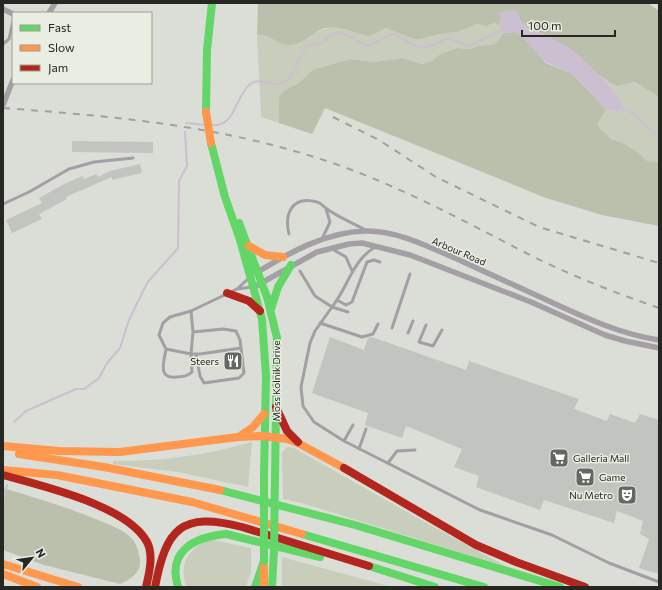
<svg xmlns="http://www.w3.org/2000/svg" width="662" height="590" viewBox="0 0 662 590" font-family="Commissioner,sans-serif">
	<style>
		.green { fill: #c9cebc }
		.forest { fill: #bbc0ac }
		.water { fill: #cbbfd1 }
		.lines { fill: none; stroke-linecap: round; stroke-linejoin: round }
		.stream { stroke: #cbbfd1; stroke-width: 2 }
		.building { fill: #c2c4bf }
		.lane { stroke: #a49fa5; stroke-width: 3 }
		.street { stroke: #a49fa5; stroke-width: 5.5 }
		.fast { stroke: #63d668; stroke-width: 8 }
		.slow { stroke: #ff974d; stroke-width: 8 }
		.jam { stroke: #b3261e; stroke-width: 8 }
		.rail { stroke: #a0a1a0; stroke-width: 2; stroke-dasharray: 7 7; stroke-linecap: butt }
		.fast-bridge { stroke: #63d668; stroke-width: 8 }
		.slow-bridge { stroke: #ff974d; stroke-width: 8 }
		.labels { text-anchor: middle; stroke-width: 3; stroke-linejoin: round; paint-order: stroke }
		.street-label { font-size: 10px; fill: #262723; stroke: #eaede1 }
		.poi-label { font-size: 10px; fill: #262723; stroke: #eaede1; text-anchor: end }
	</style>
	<rect width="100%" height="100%" fill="#dbddd7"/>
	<!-- green -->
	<path class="green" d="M495,23L499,25L503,33L495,44L480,46L468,49L457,48L440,54L432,61L422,64L403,58L375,62L351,59L314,69L310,71L301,82L284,91L278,102L279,123L261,117L257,35L264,34L283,44L328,28H338L370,36L386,28L421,39L440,34L457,32L477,24L486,26Z
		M605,80L617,86L635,82L659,97V162L647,161L639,153L625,144L611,139L597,125L606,109L615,112L617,96Z
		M252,442L248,487L178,472L113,464V461C161,462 206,455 252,442Z
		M287,447L294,448L423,521L507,567L302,503L283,499L282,453Z
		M213,540L251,548V572L246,587H187C177,565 190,544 213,540Z
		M282,557L392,587H282Z"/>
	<!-- forest -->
	<path class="forest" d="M258,3H648L659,11V97L635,82L617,86L610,83L548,36L528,29L522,23L501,17L499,25L495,23L486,26L477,24L457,32L440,34L421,39H414L386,28L370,36C358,34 337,25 325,28C312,32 303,45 289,45C277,45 269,33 257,35Z
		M515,32L527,40L546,63L571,73L606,109L597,125L611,139L625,144L639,153L647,161L659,162V226L602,215L546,198L325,108L312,134L279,123C279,113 276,98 283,92C288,87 295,86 300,82C305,78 308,72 314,69L351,59L375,62L403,58L422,64L432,61L440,54L457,48L468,49L480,46L495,44L503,33Z
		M3,488C36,498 67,507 98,520C110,525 125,530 133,540C137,545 139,553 140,560C141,573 131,579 120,584L44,565L3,550Z"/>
	<!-- water -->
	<path class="water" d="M516,10L522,23L527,29L548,36L574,51L605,80L622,103L621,108L615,112L606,109L571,73L546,62L520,35L515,32L503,33L499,25L501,17L499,13L503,11Z"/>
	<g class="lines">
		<!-- stream -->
		<path class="stream" d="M619,107L632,113L659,137
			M186,123L205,125
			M211,125C235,128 235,98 249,85C258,77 266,84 276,84C281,83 286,81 290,78L306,46L324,42L331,35L340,32L349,36L366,46C378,43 384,34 394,34C423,47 415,55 447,38L469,46L504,29
			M14,422L26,411L76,389H84L99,378L107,363L120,348L129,320L147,283L178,248L179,181L187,166L185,132
			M3,501L7,485"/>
	</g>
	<!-- building -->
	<path class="building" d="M72,141L153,142V153L72,152Z
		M140,164L142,173L112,180V177L66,197L67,199L39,214L42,219L12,233L6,220L42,203L39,198L66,183L83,176L84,179L97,174L98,177L110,171Z
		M330,337L364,350L368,338L372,337L466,370L469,361L579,399L574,409L607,421L610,414L635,423L640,414L659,420V574L639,568L649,539L640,534L643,521L617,511L614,523L544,500L540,510L476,487L479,476L454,467L462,449L406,426L402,438L365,425L368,413L312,393Z"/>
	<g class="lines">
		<!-- lane -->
		<path class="lane" d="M3,44L9,39L13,21
			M3,204L29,192L69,169L94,162L133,158
			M289,234C284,214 292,195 317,202C322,203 323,207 327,209C338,217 353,223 365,230
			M322,239L330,222L326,209
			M334,250L346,257L352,271
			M300,271L315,296L332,307C348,287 352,261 375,247
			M237,289L249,278
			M337,300L346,305L352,302L367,262L374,260L380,262
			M191,311L193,332L191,354L166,349L159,335L163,323L170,317L191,311L237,289L252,287
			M348,312L332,307L315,331L310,343L301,387L303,406L314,422L344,441L480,510L552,535L609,563L659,582
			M320,323L362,337L373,334L378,324
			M426,325L419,342L433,346L442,330
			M392,328L410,274
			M193,332L223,329L236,331L240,340L244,373L239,378L204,383L200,376L196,354
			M408,333L413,321
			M166,349C164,362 157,379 177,377C183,377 188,376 192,372L191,354H200L241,348
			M344,441L353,425
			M359,449L366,429
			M388,463L397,451L415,450"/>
		<!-- street -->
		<path class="street" d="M3,9L13,14
			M49,13L55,3
			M3,105L13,80
			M256,273C289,253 325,232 365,231C396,230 429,247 457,259C488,273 520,288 551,302C586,318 620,334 659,340
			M254,287L317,252L349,244L362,243L410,255L531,302L605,335L625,341L659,348"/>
		<!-- fast -->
		<path class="fast" d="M206,112L207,50L212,3
			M211,143L225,197L240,240L262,319L266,376L264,475
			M239,223L267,297L277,338L275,478
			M271,309L278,287L291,265
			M220,490L355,525L560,587
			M302,534L484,587
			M369,566L435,587
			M178,587C167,551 194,537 226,534L320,557
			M255,587L264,561
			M272,587L274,550"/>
		<!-- slow -->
		<path class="slow" d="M249,246L265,255L283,257
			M240,436L253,427L264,414
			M3,446L59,451L120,452L238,437L263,436L287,439L298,443L344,468
			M19,454L104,467L220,490
			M3,470L57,475L192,502L302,534
			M3,564L78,587
			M264,566V587
			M3,574L37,587"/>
		<!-- jam -->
		<path class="jam" d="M227,293L249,301L260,311
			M276,407L287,431L298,442
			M344,468L476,545L516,562L585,587
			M3,475C41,486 127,505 147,542C154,555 149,574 146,587
			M155,587C166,529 181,511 242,527L369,566"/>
		<!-- rail -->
		<path class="rail" d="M3,108C121,117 229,126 341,166C405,189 464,221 524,252C567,274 613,292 659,308
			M333,117L379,140L436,177L539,227L659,263"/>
		<!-- fast-bridge -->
		<path class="fast-bridge" d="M264,475V561
			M274,550L275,478"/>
		<!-- slow-bridge -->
		<path class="slow-bridge" d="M206,112L211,143"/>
	</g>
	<!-- icons -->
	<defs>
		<g id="restaurant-square" transform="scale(1)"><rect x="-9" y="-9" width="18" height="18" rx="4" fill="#656762" stroke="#eaede1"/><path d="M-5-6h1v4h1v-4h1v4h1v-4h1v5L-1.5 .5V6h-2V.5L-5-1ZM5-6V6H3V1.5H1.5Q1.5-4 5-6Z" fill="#fff"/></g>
		<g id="supermarket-square" transform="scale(1)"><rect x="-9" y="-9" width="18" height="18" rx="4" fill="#656762" stroke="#eaede1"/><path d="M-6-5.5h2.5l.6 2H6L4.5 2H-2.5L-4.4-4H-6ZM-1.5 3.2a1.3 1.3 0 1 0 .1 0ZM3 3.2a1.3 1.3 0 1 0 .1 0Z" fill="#fff"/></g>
		<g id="theatre-square" transform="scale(1)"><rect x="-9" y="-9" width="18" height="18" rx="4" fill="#656762" stroke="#eaede1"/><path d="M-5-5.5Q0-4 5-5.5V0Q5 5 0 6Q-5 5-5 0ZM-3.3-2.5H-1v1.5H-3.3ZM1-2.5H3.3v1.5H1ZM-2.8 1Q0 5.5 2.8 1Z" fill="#fff"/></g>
	</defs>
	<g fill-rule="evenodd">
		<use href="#restaurant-square" x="233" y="361"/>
		<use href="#supermarket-square" x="559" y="458"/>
		<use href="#supermarket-square" x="585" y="477"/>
		<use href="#theatre-square" x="627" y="495"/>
	</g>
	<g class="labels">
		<!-- street labels -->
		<g class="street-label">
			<text transform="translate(459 251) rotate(23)" y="4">Arbour Road</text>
			<text transform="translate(276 381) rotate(-90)" y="4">Moss Kolnik Drive</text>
		</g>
		<!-- poi labels -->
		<g class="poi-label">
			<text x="219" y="365">Steers</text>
			<text x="573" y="462" text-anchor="start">Galleria Mall</text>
			<text x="599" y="481" text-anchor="start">Game</text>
			<text x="613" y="499">Nu Metro</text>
		</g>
	</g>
	<!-- border -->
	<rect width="662" height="590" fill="none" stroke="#262723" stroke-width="8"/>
	<!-- legend -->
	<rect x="12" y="12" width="140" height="72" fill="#eaede1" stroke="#9c9e95"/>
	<rect x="20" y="25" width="20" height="6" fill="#63d668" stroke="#9c9e95"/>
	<text x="48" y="32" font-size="12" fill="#262723">Fast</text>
	<rect x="20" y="45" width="20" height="6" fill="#ff974d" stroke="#9c9e95"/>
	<text x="48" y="52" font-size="12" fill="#262723">Slow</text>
	<rect x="20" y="65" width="20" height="6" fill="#b3261e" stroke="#9c9e95"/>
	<text x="48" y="72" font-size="12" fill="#262723">Jam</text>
	<!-- north arrow -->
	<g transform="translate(32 558) rotate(61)" stroke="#eaede1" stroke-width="3" paint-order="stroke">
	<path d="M0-3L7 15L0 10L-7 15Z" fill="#262723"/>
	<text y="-6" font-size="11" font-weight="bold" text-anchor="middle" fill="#262723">N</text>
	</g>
	<!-- scale -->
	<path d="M522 30v6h93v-6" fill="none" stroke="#262723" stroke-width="2"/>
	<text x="528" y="30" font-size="12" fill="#262723" stroke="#eaede1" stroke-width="3" paint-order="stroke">100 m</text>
</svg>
